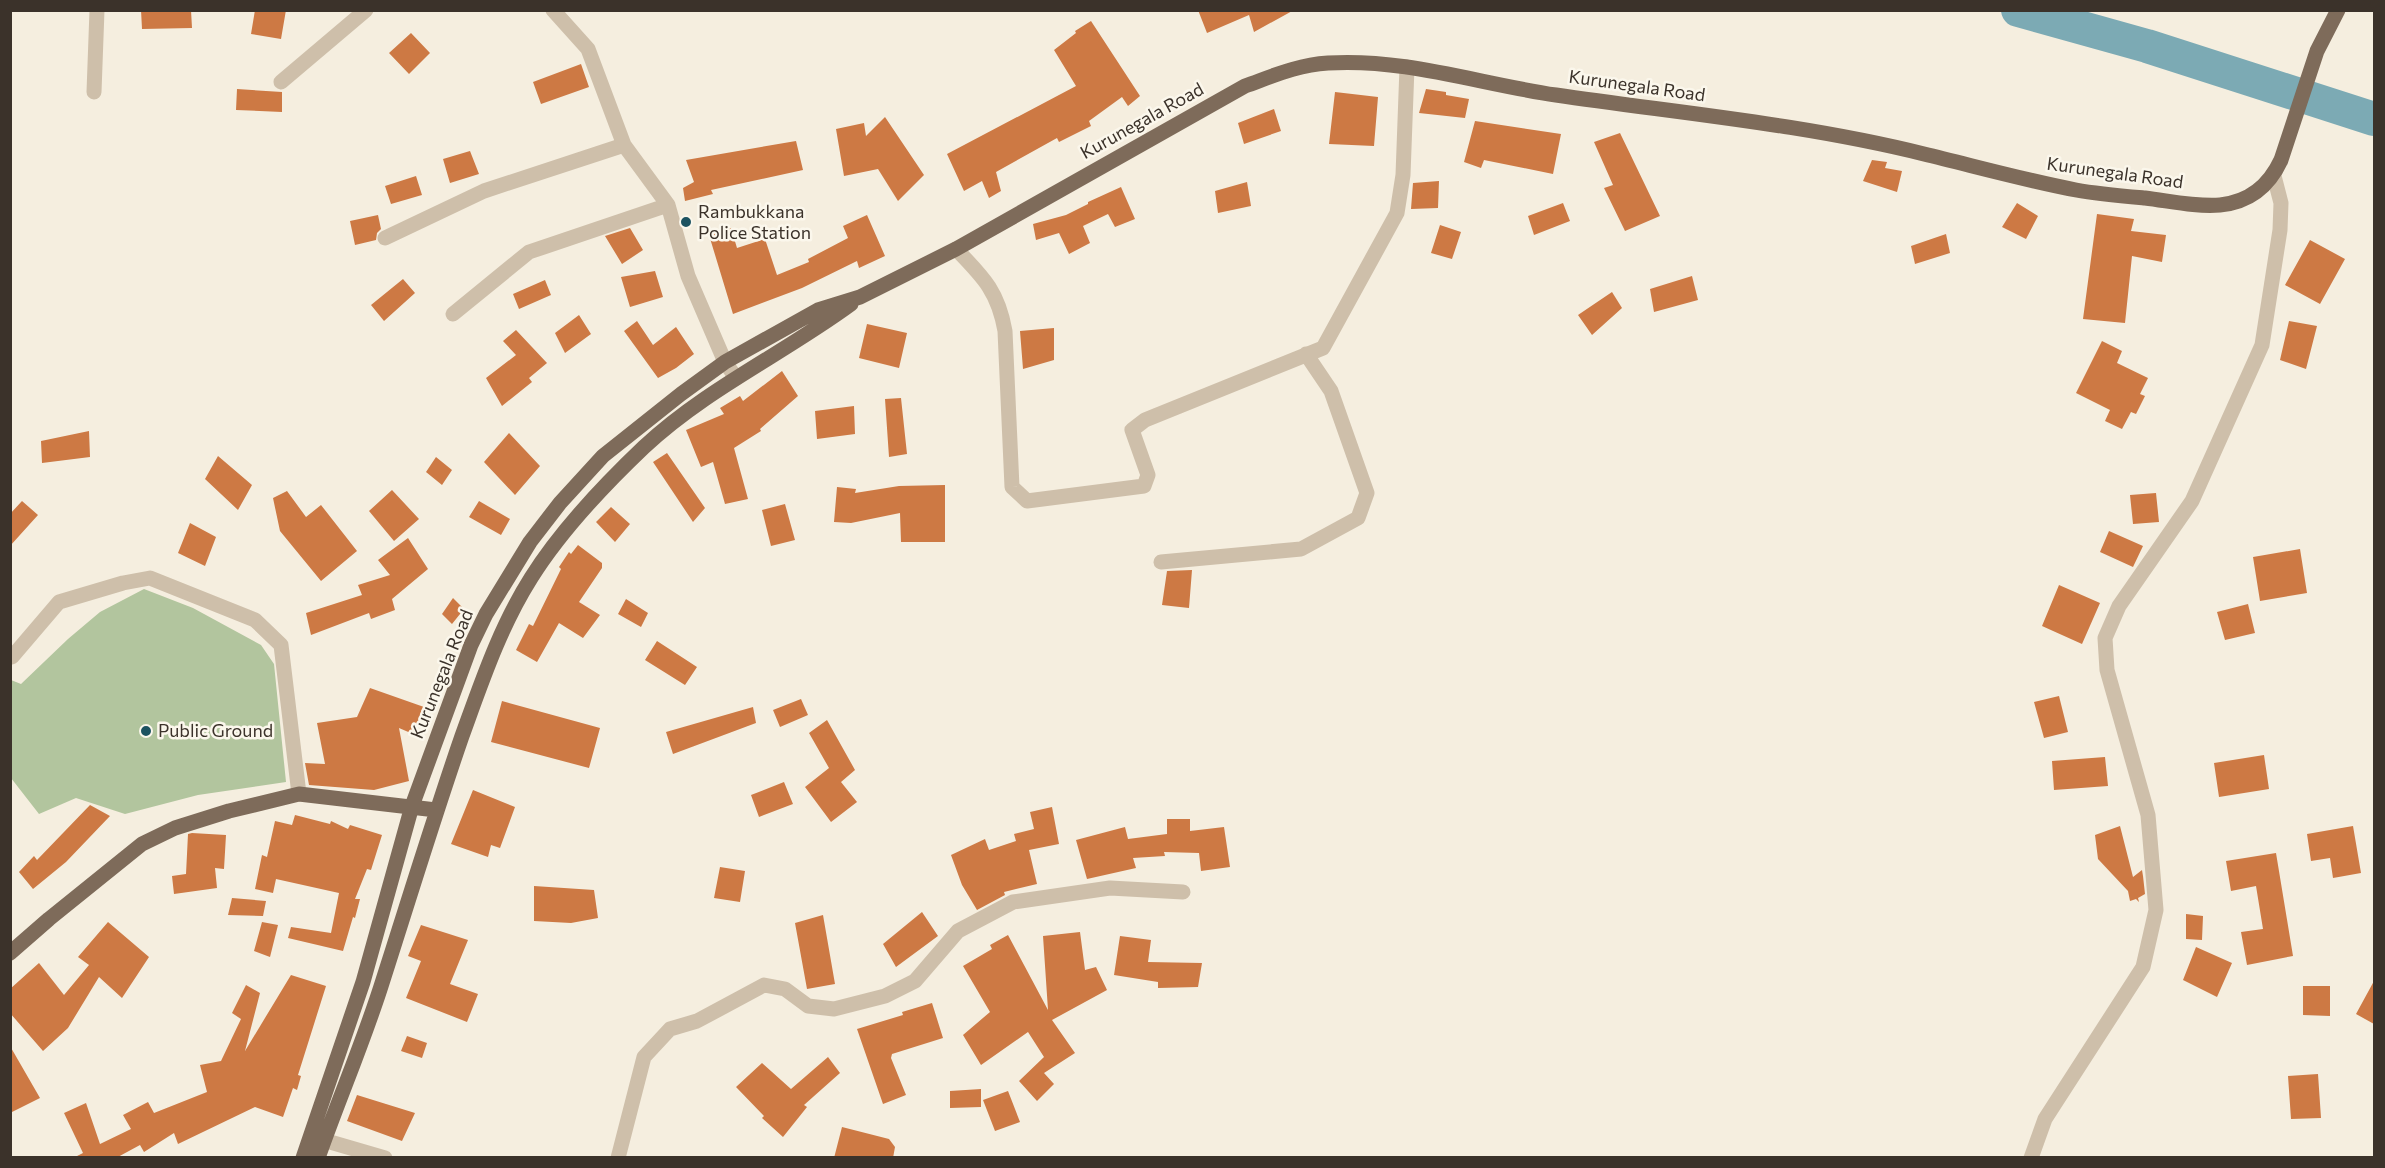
<svg xmlns="http://www.w3.org/2000/svg" width="2385" height="1168" viewBox="0 0 2385 1168" font-family="Commissioner,sans-serif">
	<style>
		.grass { fill: #b2c59e }
		.lines { fill: none; stroke-linecap: round; stroke-linejoin: round }
		.river { stroke: #7caab4; stroke-width: 34 }
		.building { fill: #cd7944 }
		.minor { stroke: #cebfaa; stroke-width: 15 }
		.tertiary { stroke: #cebfaa; stroke-width: 15 }
		.primary { stroke: #7e6b5a; stroke-width: 15 }
		.poi-dot { fill: #1c5260; stroke: #fbf7ec; stroke-width: 2 }
		.labels { text-anchor: middle; stroke-width: 5; stroke-linejoin: round; paint-order: stroke }
		.street-label { font-size: 18px; fill: #3b322a; stroke: #fbf7ec }
		.poi-label { font-size: 18px; fill: #3b322a; stroke: #fbf7ec; text-anchor: start }
	</style>
	<rect width="100%" height="100%" fill="#f5eedf"/>
	<!-- grass -->
	<path class="grass" d="M144,589L193,608L261,645L274,664L286,782L198,795L125,814L76,798L39,814L11,778V680L21,684L68,639L100,612Z"/>
	<g class="lines">
		<!-- river -->
		<path class="river" d="M2018,10L2147,46L2374,119"/>
	</g>
	<!-- building -->
	<path class="building" d="M141,10H191L192,28L142,29Z
		M255,10H286L281,39L251,34Z
		M1198,10H1294L1254,32L1249,15L1207,33Z
		M1091,21L1140,96L1128,106L1122,97L1089,121L1091,126L1059,142L1057,138L996,172L1001,191L989,198L982,181L964,191L947,154L1076,86L1054,50L1076,33L1075,31Z
		M411,33L430,53L409,74L389,53Z
		M581,64L589,87L541,104L533,82Z
		M237,89L282,92V112L236,110Z
		M1426,89L1446,92V95L1469,99L1465,118L1419,113Z
		M1335,92L1378,97L1374,146L1329,144Z
		M1274,109L1281,131L1244,144L1238,123Z
		M885,117L924,175L898,201L878,169L844,176L836,129L864,123L866,136Z
		M1475,121L1561,134L1553,174L1484,160L1481,168L1464,162Z
		M1620,133L1660,216L1625,231L1604,188L1613,185L1594,142Z
		M796,141L803,170L711,190L713,194L685,201L683,188L694,182L686,160Z
		M470,151L479,174L450,183L443,159Z
		M1872,160L1887,162L1885,168L1902,171L1897,192L1863,181Z
		M416,176L422,195L391,204L385,186Z
		M1439,181L1438,208L1411,209L1413,183Z
		M1247,182L1251,206L1218,213L1215,191Z
		M1121,187L1135,219L1115,227L1108,214L1083,226L1090,243L1069,254L1059,233L1036,240L1033,224L1066,215L1088,204V202Z
		M1563,203L1570,221L1534,235L1528,216Z
		M2017,203L2038,216L2026,239L2002,227Z
		M2097,214L2134,219L2131,231L2166,235L2162,262L2132,256L2125,323L2083,319Z
		M378,215L381,229L377,233L376,240L355,245L350,221Z
		M867,215L885,256L859,268L857,261L802,288L733,314L709,235L731,228L737,248L765,239L777,275L809,262L808,259L848,238L843,226Z
		M1440,225L1461,232L1452,259L1431,253Z
		M630,228L643,250L622,264L605,236Z
		M1946,234L1950,253L1915,264L1911,246Z
		M2310,240L2345,259L2320,304L2285,285Z
		M655,271L663,297L630,307L621,277Z
		M1692,276L1698,300L1654,312L1650,289Z
		M403,279L415,293L384,321L371,305Z
		M545,280L551,295L519,309L513,294Z
		M1612,292L1622,308L1592,335L1578,315Z
		M579,315L591,334L565,353L555,333Z
		M637,321L653,345L676,327L694,354L676,368L658,378L624,331Z
		M2289,321L2317,326L2306,369L2280,360Z
		M867,324L907,333L899,368L859,358Z
		M1054,328V360L1023,369L1020,331Z
		M516,330L547,363L529,378L532,382L502,406L486,378L516,355L503,341Z
		M2102,341L2122,351L2117,363L2148,378L2140,394L2145,396L2136,414L2131,412L2122,429L2105,421L2110,410L2076,393Z
		M782,371L798,396L760,429L761,431L734,448L748,499L725,504L713,462L701,467L686,430L724,414L720,408L740,396L743,401Z
		M901,398L907,454L889,457L885,399Z
		M854,406L855,434L817,439L815,411Z
		M89,431L90,457L42,463L41,441Z
		M509,433L540,466L515,495L484,462Z
		M667,453L705,508L693,522L653,462Z
		M218,456L252,485L238,510L205,479Z
		M436,457L452,470L442,485L426,472Z
		M945,485V542H901L900,513L851,523L834,522L837,487L856,489L855,493L899,486Z
		M392,490L419,519L394,541L369,511Z
		M287,491L306,517L321,505L357,551L321,581L280,531L273,498Z
		M2156,493L2159,522L2133,524L2130,495Z
		M22,501L38,515L10,546V514Z
		M479,501L510,519L501,535L469,517Z
		M785,504L795,540L771,546L762,510Z
		M611,507L630,524L615,542L596,522Z
		M190,523L216,537L205,566L178,553Z
		M2109,531L2143,546L2133,567L2100,552Z
		M408,538L428,569L392,599L395,610L371,619L369,613L311,635L306,613L362,595L358,585L390,575L378,560Z
		M578,545L602,563V568L579,602L600,615L583,638L559,623L537,662L516,650L529,624L533,626L561,569L559,567L569,552L571,554Z
		M2300,549L2307,593L2260,601L2253,557Z
		M1192,570L1189,608L1162,605L1167,571Z
		M2059,585L2100,603L2082,644L2042,626Z
		M453,598L464,609L452,624L442,614Z
		M626,599L648,613L641,627L618,614Z
		M2248,604L2255,633L2225,640L2217,612Z
		M657,641L697,667L685,685L645,660Z
		M370,688L424,707L413,734L399,728L409,781L374,790L309,785L305,763L325,764L317,723L357,717Z
		M2059,696L2068,732L2044,738L2034,702Z
		M801,699L808,715L780,727L773,710Z
		M502,701L600,728L589,768L491,742Z
		M753,707L756,723L673,754L666,732Z
		M827,720L855,770L841,782L857,802L831,822L805,787L829,768L809,733Z
		M2264,755L2269,789L2219,797L2214,763Z
		M2105,757L2108,786L2054,790L2052,761Z
		M784,782L793,804L759,817L751,795Z
		M473,790L515,807L500,848L491,845L488,857L451,844Z
		M90,805L110,816L66,862L33,889L19,872L34,856L37,860Z
		M1052,807L1059,844L1029,850L1037,884L1004,892L1005,895L977,910L962,885L951,855L985,839L989,850L1016,841L1014,834L1034,829L1030,812Z
		M295,815L330,824L331,821L348,829L350,825L382,835L371,870L367,869L355,899H360L355,918L353,917L343,951L288,938L291,927L331,933L339,893L276,879L273,893L255,889L262,855L267,857L275,821L292,825Z
		M1167,819H1190V831L1224,827L1230,867L1201,871L1199,853L1164,852L1165,856L1133,858L1136,868L1087,879L1076,840L1125,827L1128,839L1167,834Z
		M2120,826L2133,877L2142,870L2143,876L2145,894L2138,898L2139,902L2136,899L2130,901L2128,891L2098,859L2095,835Z
		M2353,826L2361,873L2333,878L2330,858L2311,861L2307,834Z
		M192,833L226,835L224,869L215,868L217,888L174,894L172,876L186,874L188,834Z
		M2276,853L2293,956L2247,965L2241,932L2263,929L2256,886L2231,891L2226,861Z
		M720,867L745,871L740,902L714,898Z
		M534,886L594,890L598,918L571,923L534,921Z
		M232,898L266,901L263,916L228,915Z
		M922,912L938,936L896,967L883,944Z
		M2186,914L2203,916L2202,940L2186,939Z
		M823,915L835,984L807,989L795,923Z
		M108,922L149,957L122,998L99,977L68,1028L43,1051L10,1013V989L39,963L64,995L89,965L78,957Z
		M262,922L278,925L270,957L254,951Z
		M421,925L468,940L450,984L478,994L467,1022L406,998L421,961L408,956Z
		M1080,932L1085,970L1096,967L1107,990L1052,1020L1075,1053L1044,1073L1054,1084L1037,1101L1019,1081L1044,1057L1028,1032L981,1065L963,1035L990,1012L963,966L992,949L990,945L1008,935L1048,1010L1043,936Z
		M1120,936L1151,940L1148,962L1202,963L1198,987L1158,988V982L1114,975Z
		M2196,947L2232,963L2217,997L2183,980Z
		M291,975L326,986L298,1075L301,1076L297,1090L293,1088L283,1117L255,1107L178,1144L174,1133L144,1152L140,1145L116,1158H73L83,1153L64,1113L86,1103L100,1144L131,1129L123,1115L148,1102L154,1113L207,1092L200,1065L221,1061L241,1019L232,1013L246,985L260,993L245,1051Z
		M2374,981V1024L2356,1014Z
		M2303,986H2330V1016L2303,1015Z
		M932,1003L943,1038L892,1054L891,1058L906,1095L883,1104L857,1029L903,1015L902,1012Z
		M407,1036L427,1043L422,1058L401,1051Z
		M10,1046L40,1098L10,1113Z
		M828,1057L840,1073L804,1105L807,1107L783,1137L762,1118L764,1116L736,1087L762,1063L791,1089Z
		M2318,1074L2321,1118L2291,1119L2288,1076Z
		M981,1089V1107L950,1108V1091Z
		M1008,1091L1020,1122L995,1131L983,1100Z
		M357,1095L415,1113L402,1141L347,1121Z
		M842,1127L889,1139L895,1147L893,1158H834Z"/>
	<g class="lines">
		<!-- minor -->
		<path class="minor" d="M553,10L588,49L624,145L668,205L688,276L725,362L736,378
			M281,82L366,10
			M94,92L97,10
			M385,238L484,191L624,145
			M956,249C983,277 998,291 1005,331L1012,487L1027,501L1144,486L1148,475L1132,430L1145,420L1323,348L1397,213L1403,175L1407,67
			M453,314L529,252L668,205
			M1161,562L1301,549L1358,518L1367,493L1331,391L1306,354
			M12,657L59,602L123,583L150,578L255,620L281,645L299,794
			M313,1137L385,1158
			M618,1158L644,1057L670,1029L697,1021L764,985L785,989L808,1006L834,1009L885,996L915,981L958,931L1013,902L1110,888L1183,892"/>
		<!-- tertiary -->
		<path class="tertiary" d="M2031,1158L2045,1119L2143,967L2156,910L2148,815L2107,670L2105,638L2119,606L2192,501L2262,345L2280,230L2281,203L2274,176"/>
		<!-- primary -->
		<path class="primary" d="M10,953L49,919L142,844L175,828L229,811L299,794L436,810
			M303,1158L363,982L412,806L471,645L486,614L530,542L560,503L603,456L681,394L725,362L818,310L860,297L956,249L1245,86C1273,76 1297,65 1328,63C1405,58 1480,84 1556,95C1679,113 1803,124 1924,154C1974,166 2024,180 2076,190C2098,194 2122,196 2145,198C2170,201 2196,207 2220,205C2250,202 2269,186 2281,160L2317,51L2338,10
			M318,1158C339,1098 364,1041 383,980C409,899 434,817 462,736C482,681 500,627 531,578C561,530 603,486 644,447C706,389 783,354 851,304"/>
	</g>
	<!-- markers -->
	<g class="poi-dot">
		<circle cx="686" cy="222" r="6"/>
		<circle cx="146" cy="731" r="6"/>
	</g>
	<g class="labels">
		<!-- street labels -->
		<g class="street-label">
			<text transform="translate(1637 86) rotate(8)" y="6">Kurunegala Road</text>
			<text transform="translate(1142 121) rotate(-29)" y="6">Kurunegala Road</text>
			<text transform="translate(2115 173) rotate(8)" y="6">Kurunegala Road</text>
			<text transform="translate(442 674) rotate(-68)" y="6">Kurunegala Road</text>
		</g>
		<!-- poi labels -->
		<g class="poi-label">
			<text x="698" y="218">Rambukkana<tspan x="698" dy="21">Police Station</tspan></text>
			<text x="158" y="737">Public Ground</text>
		</g>
	</g>
	<!-- border -->
	<rect width="2385" height="1168" fill="none" stroke="#3b322a" stroke-width="24"/>
</svg>
